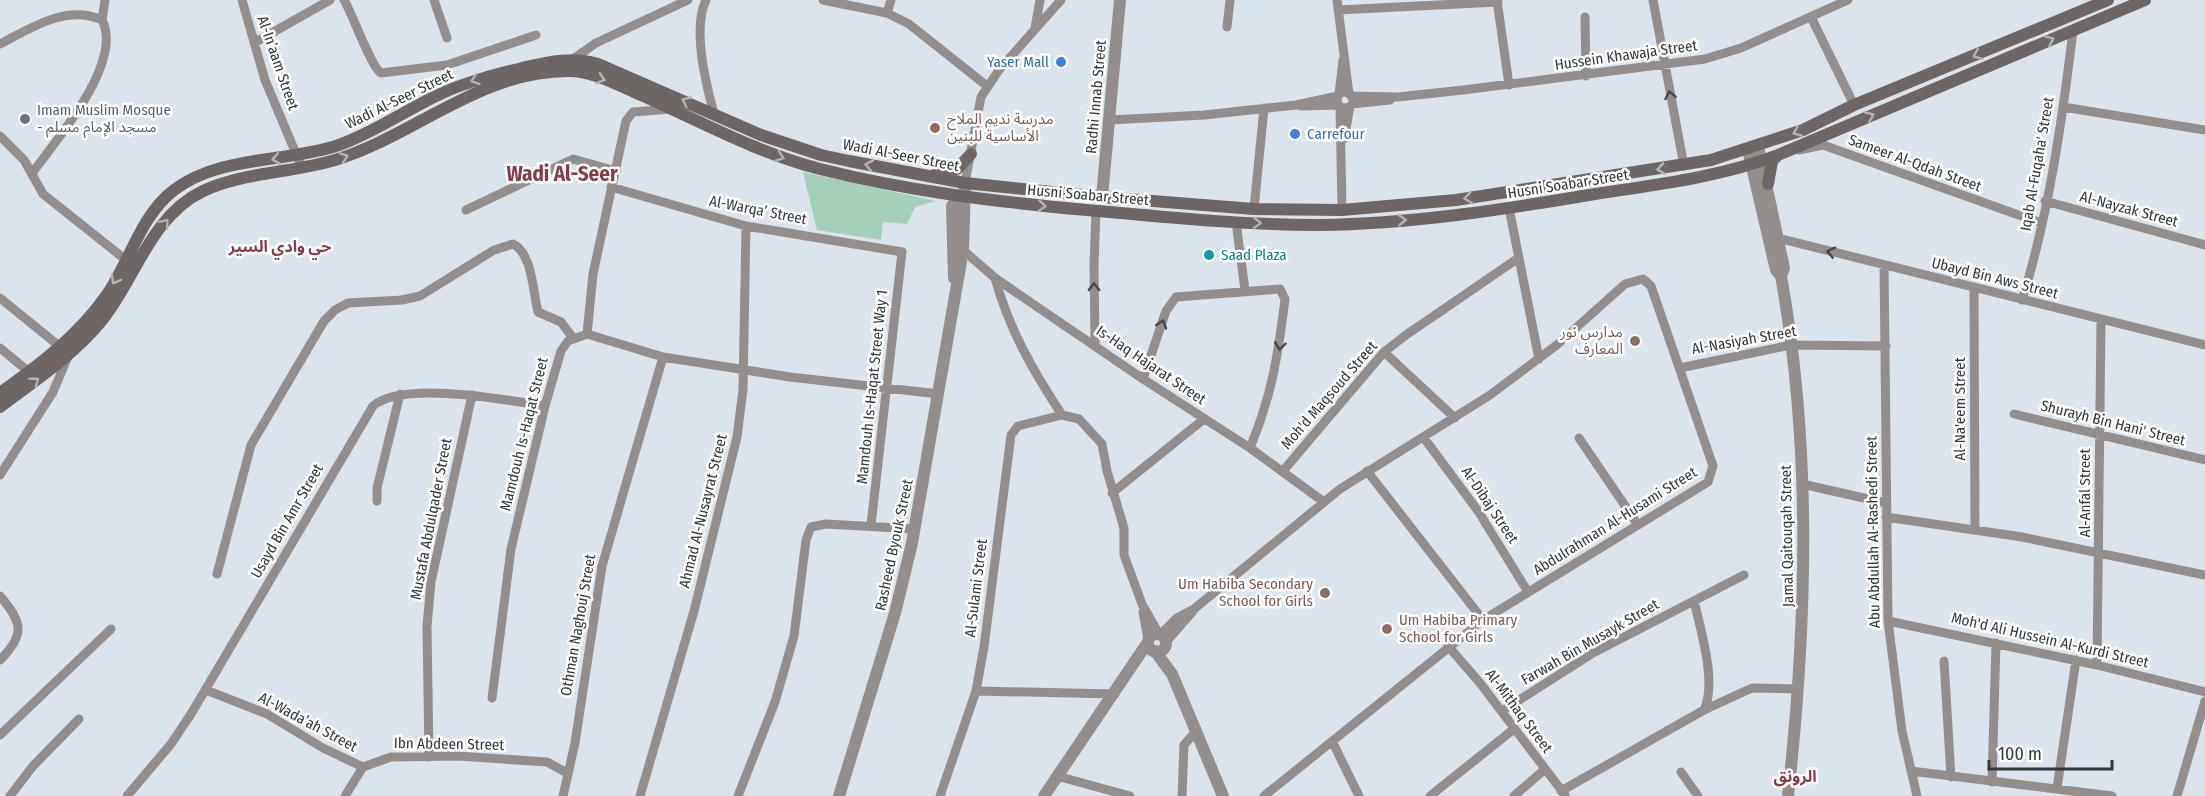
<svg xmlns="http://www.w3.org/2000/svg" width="2205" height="796" viewBox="0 0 2205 796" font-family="'Fira Sans Condensed','Noto Sans Arabic',sans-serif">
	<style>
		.green { fill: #a3d0b8 }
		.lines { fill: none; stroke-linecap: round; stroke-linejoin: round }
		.minor { stroke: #938e8c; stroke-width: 9 }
		.tertiary { stroke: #938e8c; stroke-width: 12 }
		.secondary { stroke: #6d6664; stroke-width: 12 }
		.oneway { stroke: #b6b2b2 }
		.oneway2 { stroke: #47494b }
		.shop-dot { fill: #3f7fe0; stroke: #fff; stroke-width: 2 }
		.worship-dot { fill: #6b7280; stroke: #fff; stroke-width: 2 }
		.education-dot { fill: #8d6e63; stroke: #fff; stroke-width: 2 }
		.culture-dot { fill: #0f9aa8; stroke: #fff; stroke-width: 2 }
		.labels { text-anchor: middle; stroke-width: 5; stroke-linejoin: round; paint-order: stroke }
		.street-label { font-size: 15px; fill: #34383b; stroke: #fff }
		.shop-label { font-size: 15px; fill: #366cbe; stroke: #fff; text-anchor: end }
		.worship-label { font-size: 15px; fill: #5b616d; stroke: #fff; text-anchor: start }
		.education-label { font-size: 15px; fill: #785e54; stroke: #fff; text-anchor: start }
		.culture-label { font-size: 15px; fill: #0d838f; stroke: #fff; text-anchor: start }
		.neighbourhood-label { font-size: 16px; font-weight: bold; fill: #853d47; stroke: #fff }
		.district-label { font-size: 21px; font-weight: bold; fill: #853d47; stroke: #fff }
	</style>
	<rect width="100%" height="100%" fill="#dbe4ec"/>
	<!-- green -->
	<path class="green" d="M803,172L936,201L915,207L907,224L883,222L881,240L817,230Z"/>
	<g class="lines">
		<!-- minor -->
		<path class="minor" d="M242,0L265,80L302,168
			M344,0C353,15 371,67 381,73L447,65L536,35
			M434,0L447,38
			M706,0C692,29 706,84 714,114
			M823,0L887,13L909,24L987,86
			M1337,0L1349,94
			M1497,0L1509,85
			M1653,0L1684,166
			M1338,10L1498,2
			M887,13L891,0
			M1585,17L1586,76
			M1811,17L1854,105
			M102,20L105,0
			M1227,27L1230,0
			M1035,28L1040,0
			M254,43L330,0
			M0,44C31,28 67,4 102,20C124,62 56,141 32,173
			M573,59L596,43L688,0
			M1337 100a8 8 0 1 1 16 0a8 8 0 1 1-16 0Z
			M1339,95L1343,60
			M1351,96L1398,97L1463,90L1705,59L1741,48L1848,0
			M1352,104L1390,100
			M1301,106L1339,105
			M1340,107L1342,210
			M2063,107L2205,130
			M1110,120L1204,115L1296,105L1338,96
			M0,136L24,160L43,194L126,260
			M1344,139L1350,107
			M1799,150L1823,145L2041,223
			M965,183L981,97L999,70L1061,0
			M611,187L746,226L902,252L871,525
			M2045,201L2205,245
			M1509,208L1539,359
			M1254,209L1264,108
			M466,210L573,159L616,171
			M1236,222L1245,290
			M1778,238L2205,345
			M963,250L995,278L1143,379L1250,448L1324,502
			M1884,265L1888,621L1902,731L1917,796
			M995,278C1009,329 1033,371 1062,415L1079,419L1102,444L1107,471L1124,528V555L1142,604L1159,634
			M1974,288L1975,529
			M0,298L69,354L53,392L0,475
			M2022,300C2049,214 2062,121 2073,31
			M587,334L593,274L626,121L633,112L671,109
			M1095,345L1094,264L1096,211
			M0,348L29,372
			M1384,352L1455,418
			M1680,368L1791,345L1886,346
			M1143,379L1166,311L1176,297L1280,289L1285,299C1278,355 1272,395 1250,448
			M2014,414L2205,460
			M1424,438L1478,511L1528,592
			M1579,438L1638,525
			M1283,471L1384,352L1406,335L1517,259
			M1367,471L1483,620
			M1802,484L1886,503
			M1112,493L1204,419
			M377,501V488L400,394
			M1886,517L2022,537L2205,575
			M217,574L251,445L324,321L335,310L348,303L402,300L420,296L494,250L513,244C533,254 533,294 538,312L561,322L573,338
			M0,596C22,622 26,634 0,660
			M1143,612L1148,640
			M1888,621L2097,665L2205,692
			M1161,634L1177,618L1194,609L1340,489L1490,395L1558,344L1625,284L1643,279L1651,286L1713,466L1708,482L1483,620L1264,796
			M1166,642L1193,611
			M1448,646L1480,683L1565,795
			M1944,661L1951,777
			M2097,665L2101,321
			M206,690L267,714L323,748L363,767
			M976,691L1115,694
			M492,698L511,549L545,406L561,351L568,341L587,334L663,357L790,377L939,394
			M1704,710L1752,688L1798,689
			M1502,711L1593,653L1744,575
			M0,735L111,629
			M1332,741L1359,796
			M429,757L427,626L431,582L472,395
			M1911,771L2112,796
			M1681,772L1698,796
			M1057,776L1130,796
			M1992,782L1996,643
			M2057,788L2076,660
			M1561,791L1704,710C1717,683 1701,631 1694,601
			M10,796L33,766L79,719
			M127,796L171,744L191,714L373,406C402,380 507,400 545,406
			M345,796L363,767L391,757L458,756L547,762L567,773
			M563,796L575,743L602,566L663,357
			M640,796L694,611L737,437L743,390L746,226
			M738,796L775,702L794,636L806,540L811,527L826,524L915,529
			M940,796L976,691L984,647L1011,435L1018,426L1062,415
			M1182,796L1184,745L1197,730
			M1430,796L1514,729
			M1514,796L1544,770
			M2177,796L2205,701"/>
		<!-- tertiary -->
		<path class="tertiary" d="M1758,147L1784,268L1781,276
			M1748,150L1776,270L1781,276C1812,448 1807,623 1788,796
			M1102,197L1120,0
			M954,278L952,206L963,196
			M1148 643a9 9 0 1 1 18 0a9 9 0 1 1-18 0Z
			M1155,651L1172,674L1223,796
			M839,796L895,613L912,543L963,250L965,183
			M1044,796L1148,642"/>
		<!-- secondary -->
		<path class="secondary" d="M934,175L957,169L971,154
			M1768,184L1772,161L1778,155
			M0,393C39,365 78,336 106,296C130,262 140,216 174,190C220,155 286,163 339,145C375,132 406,110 440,94C466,82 494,75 522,68C548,62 572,56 598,64L761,135L821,155L849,161L965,183L1102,197L1254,209L1342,210L1456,200L1711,160L1803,130L1854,105L2108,0
			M0,407C36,380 75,354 103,319C136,277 151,216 203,191C243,172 292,173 335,160C414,136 480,71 568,71C593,71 618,85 641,95C700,121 757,153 820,169C907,191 998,202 1087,210C1165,217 1242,225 1319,225C1410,224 1500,210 1589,195C1652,185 1717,178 1778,155L2145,0"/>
	</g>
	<!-- one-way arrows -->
	<defs><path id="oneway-chevron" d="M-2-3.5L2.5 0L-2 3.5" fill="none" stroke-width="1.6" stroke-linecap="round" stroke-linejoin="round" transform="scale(1.5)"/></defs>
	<g class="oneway">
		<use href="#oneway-chevron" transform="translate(2050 40) rotate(-24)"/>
		<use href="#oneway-chevron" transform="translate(1977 55) rotate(157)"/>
		<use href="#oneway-chevron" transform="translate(601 79) rotate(19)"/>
		<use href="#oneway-chevron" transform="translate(475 80) rotate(162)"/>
		<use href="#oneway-chevron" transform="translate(686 101) rotate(-155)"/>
		<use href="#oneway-chevron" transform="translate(1870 116) rotate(-23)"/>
		<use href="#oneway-chevron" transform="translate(1797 132) rotate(158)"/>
		<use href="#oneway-chevron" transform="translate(344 157) rotate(-19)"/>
		<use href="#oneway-chevron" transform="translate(780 157) rotate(19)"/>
		<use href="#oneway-chevron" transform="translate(276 159) rotate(170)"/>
		<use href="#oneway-chevron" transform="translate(869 165) rotate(-169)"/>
		<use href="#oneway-chevron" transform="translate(1661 169) rotate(171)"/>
		<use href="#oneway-chevron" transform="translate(1468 198) rotate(172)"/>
		<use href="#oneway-chevron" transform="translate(1042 206) rotate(5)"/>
		<use href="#oneway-chevron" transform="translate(1402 220) rotate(-4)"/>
		<use href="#oneway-chevron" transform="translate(165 223) rotate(-50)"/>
		<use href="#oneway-chevron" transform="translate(1257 223) rotate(2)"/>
		<use href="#oneway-chevron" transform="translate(115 280) rotate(119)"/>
		<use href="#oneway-chevron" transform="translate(35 381) rotate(-38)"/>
	</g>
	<g class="oneway2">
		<use href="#oneway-chevron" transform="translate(1670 95) rotate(-101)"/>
		<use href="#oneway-chevron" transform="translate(1831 252) rotate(-166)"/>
		<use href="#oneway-chevron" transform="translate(1094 287) rotate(-91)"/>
		<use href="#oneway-chevron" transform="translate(1162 324) rotate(-72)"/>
		<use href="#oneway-chevron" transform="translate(1280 346) rotate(97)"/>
	</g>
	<!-- markers -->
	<g class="shop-dot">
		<circle cx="1061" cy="62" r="6"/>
		<circle cx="1295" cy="134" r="6"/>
	</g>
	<circle class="worship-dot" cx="25" cy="119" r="6"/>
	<g class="education-dot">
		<circle cx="935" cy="128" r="6"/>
		<circle cx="1635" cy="341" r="6"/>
		<circle cx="1325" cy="593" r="6"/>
		<circle cx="1387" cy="629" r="6"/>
	</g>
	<circle class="culture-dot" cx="1209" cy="255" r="6"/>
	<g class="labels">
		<!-- street labels -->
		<g class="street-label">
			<text transform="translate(1626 55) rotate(-8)" y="5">Hussein Khawaja Street</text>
			<text transform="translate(278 63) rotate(71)" y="5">Al-In’aam Street</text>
			<text transform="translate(1096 97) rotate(-85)" y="5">Radhi Innab Street</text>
			<text transform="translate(399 99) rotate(-26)" y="5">Wadi Al-Seer Street</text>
			<text transform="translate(901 155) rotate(11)" y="5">Wadi Al-Seer Street</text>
			<text transform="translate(1915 163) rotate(20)" y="5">Sameer Al-Qdah Street</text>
			<text transform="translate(2037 164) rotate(-80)" y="5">Iqab Al-Fuqaha' Street</text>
			<text transform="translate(1568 184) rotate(-9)" y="5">Husni Soabar Street</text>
			<text transform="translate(1088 195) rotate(5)" y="5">Husni Soabar Street</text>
			<text transform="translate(2129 209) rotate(15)" y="5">Al-Nayzak Street</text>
			<text transform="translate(758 210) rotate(11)" y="5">Al-Warqa’ Street</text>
			<text transform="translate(1995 278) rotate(14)" y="5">Ubayd Bin Aws Street</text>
			<text transform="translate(1744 340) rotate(-10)" y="5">Al-Nasiyah Street</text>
			<text transform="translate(1151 365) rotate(34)" y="5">Is-Haq Hajarat Street</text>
			<text transform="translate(872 387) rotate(-84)" y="5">Mamdouh Is-Haqat Street Way 1</text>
			<text transform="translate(1329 395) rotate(-49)" y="5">Moh'd Maqsoud Street</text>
			<text transform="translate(1960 409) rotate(-90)" y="5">Al-Na'eem Street</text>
			<text transform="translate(2113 423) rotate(14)" y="5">Shurayh Bin Hani' Street</text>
			<text transform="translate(524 434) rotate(-76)" y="5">Mamdouh Is-Haqat Street</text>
			<text transform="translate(2085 493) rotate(-90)" y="5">Al-Anfal Street</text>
			<text transform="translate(1490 505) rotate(56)" y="5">Al-Dibaj Street</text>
			<text transform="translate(703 511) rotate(-76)" y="5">Ahmad Al-Nusayrat Street</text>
			<text transform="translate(431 519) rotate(-79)" y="5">Mustafa Abdulqader Street</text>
			<text transform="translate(287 521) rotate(-60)" y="5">Usayd Bin Amr Street</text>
			<text transform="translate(1615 521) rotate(-32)" y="5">Abdulrahman Al-Husami Street</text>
			<text transform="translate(1873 532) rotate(-91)" y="5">Abu Abdullah Al-Rashedi Street</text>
			<text transform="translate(1787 536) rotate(-91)" y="5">Jamal Qaitouqah Street</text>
			<text transform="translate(894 545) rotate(-78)" y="5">Rasheed Byouk Street</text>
			<text transform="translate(976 588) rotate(-83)" y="5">Al-Sulami Street</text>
			<text transform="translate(578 625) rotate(-80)" y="5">Othman Naghouj Street</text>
			<text transform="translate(2050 640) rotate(13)" y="5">Moh'd Ali Hussein Al-Kurdi Street</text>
			<text transform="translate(1590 642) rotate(-30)" y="5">Farwah Bin Musayk Street</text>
			<text transform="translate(1519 711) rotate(53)" y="5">Al-Mithaq Street</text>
			<text transform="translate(308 722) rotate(28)" y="5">Al-Wada’ah Street</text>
			<text transform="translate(449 744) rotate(1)" y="5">Ibn Abdeen Street</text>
		</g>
		<!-- shop labels -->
		<g class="shop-label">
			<text x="1049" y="67">Yaser Mall</text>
			<text x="1307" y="139" text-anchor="start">Carrefour</text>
		</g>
		<!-- worship labels -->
		<g class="worship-label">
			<text x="37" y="115">Imam Muslim Mosque<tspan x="37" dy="17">- مسجد الإمام مسلم</tspan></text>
		</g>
		<!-- education labels -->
		<g class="education-label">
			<text x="947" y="124">مدرسة نديم الملاح<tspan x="947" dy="17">الأساسية للبنين</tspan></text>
			<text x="1623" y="337" text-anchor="end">مدارس نور<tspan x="1623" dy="17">المعارف</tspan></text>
			<text x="1313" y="589" text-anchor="end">Um Habiba Secondary<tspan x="1313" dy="17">School for Girls</tspan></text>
			<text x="1399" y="625">Um Habiba Primary<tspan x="1399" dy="17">School for Girls</tspan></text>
		</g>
		<!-- culture labels -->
		<g class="culture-label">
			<text x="1221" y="260">Saad Plaza</text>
		</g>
		<!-- neighbourhood labels -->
		<g class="neighbourhood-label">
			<text x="280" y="252">حي وادي السير</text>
			<text x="1795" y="782">الرونق</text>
		</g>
		<!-- district labels -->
		<g class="district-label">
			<text x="562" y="181">Wadi Al-Seer</text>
		</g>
	</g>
	<!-- scale -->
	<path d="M1989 760v9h123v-9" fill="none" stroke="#34383b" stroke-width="3"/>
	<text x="1998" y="760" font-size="18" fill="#34383b" stroke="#ffffff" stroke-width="4.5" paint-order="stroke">100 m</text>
</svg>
